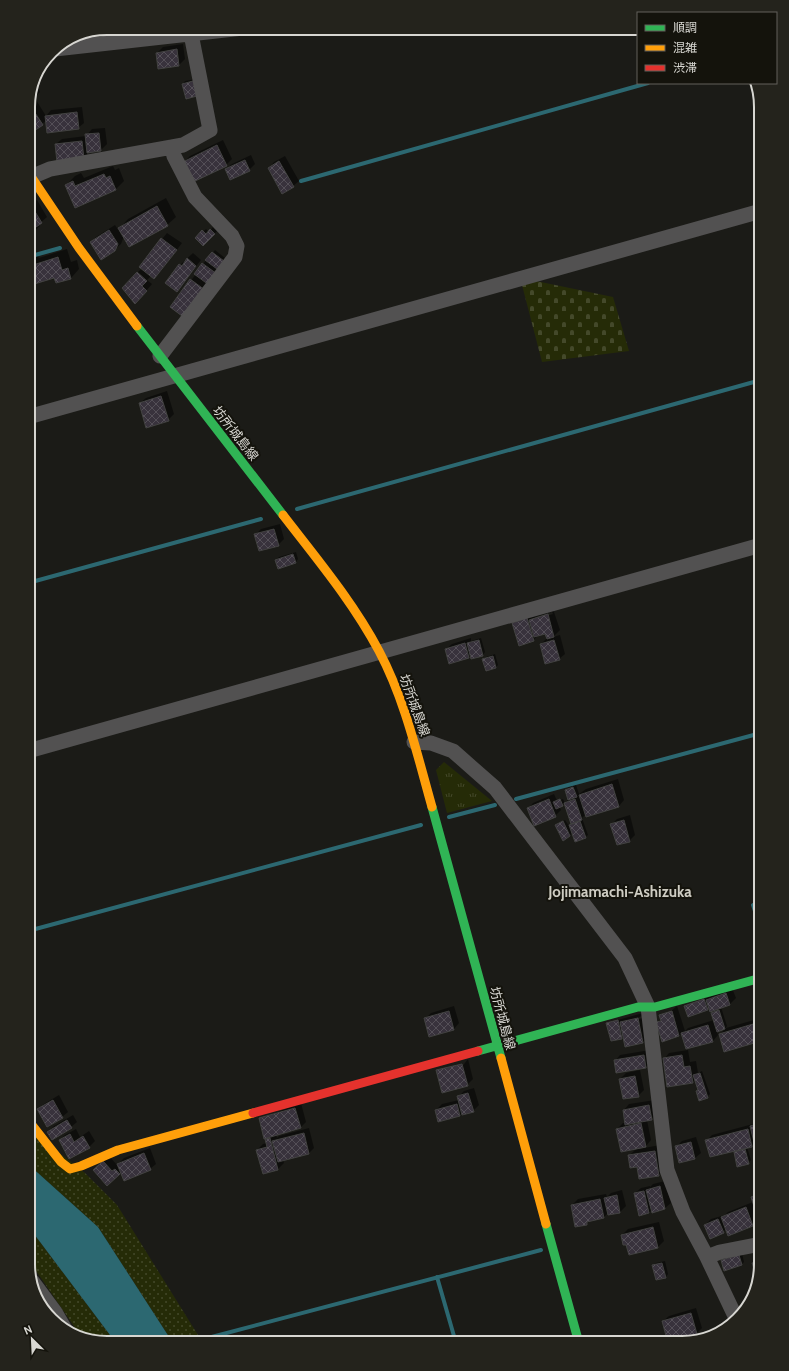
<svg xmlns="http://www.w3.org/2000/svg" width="789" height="1371" viewBox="0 0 789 1371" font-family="Cabin,'Noto Sans JP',sans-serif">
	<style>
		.grass { fill: url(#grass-dots) }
		.cemetery { fill: url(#cemetery-stones) }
		.park { fill: url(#park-tufts) }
		.water { fill: #2c6871 }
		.shadow { fill: #0007; fill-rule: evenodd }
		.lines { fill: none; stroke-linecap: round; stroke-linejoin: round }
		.stream { stroke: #2c6871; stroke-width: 4 }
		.building { fill: url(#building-cross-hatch); stroke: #424241 }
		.street { stroke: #525151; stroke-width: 15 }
		.fast { stroke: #30b455; stroke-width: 9 }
		.slow { stroke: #ff9f0a; stroke-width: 9 }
		.jam { stroke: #e5322d; stroke-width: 9 }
		.labels { text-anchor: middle; stroke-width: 4; stroke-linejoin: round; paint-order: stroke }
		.street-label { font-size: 13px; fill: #d7d6d1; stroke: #14130c }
		.quarter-label { font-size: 15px; font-weight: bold; fill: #ceccc2; stroke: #14130c }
		.rim { fill: none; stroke: #d7d6d1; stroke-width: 2 }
	</style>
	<defs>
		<pattern id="grass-dots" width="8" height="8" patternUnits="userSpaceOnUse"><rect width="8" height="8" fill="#252b07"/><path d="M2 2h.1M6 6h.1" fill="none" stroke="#44492a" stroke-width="1.8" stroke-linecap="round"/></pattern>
		<pattern id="cemetery-stones" width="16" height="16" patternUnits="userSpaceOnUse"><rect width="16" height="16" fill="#252b07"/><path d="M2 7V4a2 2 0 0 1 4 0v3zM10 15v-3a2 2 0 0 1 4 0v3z" fill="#44492a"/></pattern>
		<pattern id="park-tufts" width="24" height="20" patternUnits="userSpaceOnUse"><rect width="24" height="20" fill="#252b07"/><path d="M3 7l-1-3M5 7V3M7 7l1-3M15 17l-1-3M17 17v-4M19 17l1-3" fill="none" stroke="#44492a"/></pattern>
		<pattern id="building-cross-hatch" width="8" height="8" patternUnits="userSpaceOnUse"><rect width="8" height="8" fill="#38323c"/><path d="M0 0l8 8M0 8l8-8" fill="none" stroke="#544f57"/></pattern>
	</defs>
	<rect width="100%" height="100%" fill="#1b1b17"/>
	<!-- grass -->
	<path class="grass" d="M28,1128L85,1173L117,1205L203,1343H173L98,1227L28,1164Z
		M28,1226L116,1343H102L80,1335L28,1259Z"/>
	<!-- cemetery -->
	<path class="cemetery" d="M536,281L613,297L629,351L542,362L522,285Z"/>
	<!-- park -->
	<path class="park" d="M444,762L492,801L447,813L436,770Z"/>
	<!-- water -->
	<path class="water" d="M28,1164L98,1227L173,1343H116L28,1226Z"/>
	<!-- shadow -->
	<path class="shadow" d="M183,44L185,59L179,65L159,68L157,53L163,47Z
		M34,78L40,92L34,98L29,100Z
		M196,79L199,93L183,84L185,81Z
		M36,100L46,116L51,110L82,107L84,123L78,128L46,121L28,133V106Z
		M105,128L107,144L101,150L89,152L84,158L56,144L62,139L86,136L92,129Z
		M223,140L232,159L226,165L184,162L190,156Z
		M251,155L255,164L249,170L226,169L232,164Z
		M285,156L299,181L293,186L269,168L274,162Z
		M113,166L115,170L119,168L124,181L115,190L76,207L66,185L75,176L81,173L84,178Z
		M166,198L176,217L167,225L124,236L121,244L114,250L91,242L96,237L115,225L121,234L123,233L120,228L128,219Z
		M37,200L47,217L39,224L40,226L34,231L28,235V206Z
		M213,227L217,231L203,245L196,238L206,229L209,232Z
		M167,233L182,243L160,272L154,277L152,275L147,280L152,284L141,297L137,273L142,268L140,266Z
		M67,249L71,262L77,260L79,269L71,278L55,277L28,285V254L36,251L39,258Z
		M215,250L225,258L210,284L171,307L196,274L195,273L203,264Z
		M193,253L201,260L177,291L166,283L180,265Z
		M167,391L174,414L168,420L140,403L146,398Z
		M280,524L284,539L278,545L255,535L261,529Z
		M296,552L298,559L296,562L279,567L276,560L279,557Z
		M553,609L560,630L553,637L560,635L565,654L559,659L541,644L547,638L546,633L539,635L533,640L513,623L519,617ZM552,612L553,614L535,619V617Z
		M471,638V641L481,638L485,652L483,655L472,658L471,655L469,657L446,649L452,644Z
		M495,654L498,665L496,667L483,659L486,657Z
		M618,779L624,800L619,806L586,814L582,818L588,835L585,837L573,833L563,839L556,826L565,820L569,826L572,824L565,803L569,799L566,790L569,787L576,785L579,794L586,789Z
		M554,794L557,801L563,799L565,803L559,806L561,810L555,816L528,809L533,803Z
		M630,815L635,835L629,841L612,824L617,819Z
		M732,988L736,998L730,1004L721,1007L727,1026L725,1029L717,1031L718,1035L713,1041L687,1048L682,1032L679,1036L657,1023L677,1006L685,1031L688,1028L714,1020L712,1013L716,1009L710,1007L707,1009L686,1006Z
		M454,1006L459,1023L454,1029L425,1019L431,1013Z
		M643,1013L649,1036L643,1042L626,1046L624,1036L621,1038L607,1023ZM642,1016L643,1018L626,1022Z
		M761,1018V1040L725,1051L720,1034L726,1028Z
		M650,1050L652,1061L646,1067L616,1072L615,1061L620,1055Z
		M688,1050L690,1062L696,1061L698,1073L702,1071L710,1094L707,1097L697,1091L699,1089L696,1079L692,1082L664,1059L669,1053Z
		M468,1059L473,1079L467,1085L443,1091Z
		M640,1070L644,1090L638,1096L620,1079L626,1073Z
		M474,1088L479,1105L473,1111L463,1112L460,1115L439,1121L436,1110L442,1104L459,1100L458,1097L464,1091Z
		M59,1095L68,1112L62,1117L38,1109L44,1104Z
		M655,1100L657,1113L651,1119L647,1120L651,1140L646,1146L638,1147L639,1149L660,1145L664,1169L659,1175L638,1166L629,1156L637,1148L617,1129L623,1123H626L624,1110L629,1104Z
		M301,1103L306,1122L300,1128L276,1134L277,1138L279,1136L309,1128L314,1148L309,1153L283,1160L284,1163L278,1169L263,1173L257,1150L263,1144L267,1143L260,1119Z
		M761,1113V1153L755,1142L751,1146L747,1147L751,1160L748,1163L735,1152L738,1149L707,1140L712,1135L753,1124L760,1117L759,1114Z
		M73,1115L77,1122L71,1127L48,1132L54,1126Z
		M76,1129L80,1137L89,1131L95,1141L89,1147L60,1140L65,1135Z
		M696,1137L701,1153L695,1158L676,1147L682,1141Z
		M150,1148L156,1164L150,1169L121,1172L107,1184L95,1170L109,1156L117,1165L124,1158Z
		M665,1181L671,1203L665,1208L653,1211L652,1209L649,1213L635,1193L641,1188L650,1186V1187L653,1184Z
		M622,1190L626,1206L620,1212L608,1214V1213L604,1217L591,1220L587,1224L572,1205L578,1199L606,1194L607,1197L611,1193Z
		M761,1190V1213L757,1215L759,1220L753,1225L729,1235L726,1229L723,1232L705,1225L711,1219L725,1215L728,1212L753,1202L752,1197L758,1191Z
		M659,1222L664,1241L658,1247L629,1254L627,1243L622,1235L628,1229Z
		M742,1253L744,1262L741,1265L723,1261L725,1258Z
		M761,1257V1264L758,1275L753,1263Z
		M665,1261L668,1274L666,1277L653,1265L656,1263Z
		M696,1308L702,1328L696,1334L663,1321L669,1316Z"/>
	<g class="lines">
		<!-- stream -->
		<path class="stream" d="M301,181L648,83
			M28,257L60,248
			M297,509L761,380
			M28,583L261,519
			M516,799L761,733
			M449,817L495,805
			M761,930L753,905L761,902
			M28,931L421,825
			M437,1277L456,1343
			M204,1339L541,1250"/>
	</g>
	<!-- building -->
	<path class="building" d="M177,49L179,66L158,69L156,53Z
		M193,81L197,96L186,99L182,84Z
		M31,90L34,99L28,101Z
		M30,105L43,125L28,135V107Z
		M77,112L79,129L47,133L45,116Z
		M99,133L101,151L87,153L85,134Z
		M82,141L84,159L57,162L55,144Z
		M217,145L227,166L193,182L183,162Z
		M245,160L250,171L230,180L225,169Z
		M279,161L294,187L282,194L268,168Z
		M104,174L106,178L110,176L116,190L75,208L65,185L73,181L75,186Z
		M31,205L42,223L33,229L34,232L28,236V207Z
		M157,206L168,226L129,247L118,228Z
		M210,229L215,234L203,246L195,238L202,230L206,234Z
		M109,230L118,244L115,251L101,260L90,242Z
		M161,238L177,250L154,279L139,267Z
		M212,252L224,261L217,269L205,260Z
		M58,257L62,270L68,268L71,279L56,283L54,278L28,286V261L30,266Z
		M187,258L196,266L177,292L165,283L179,264L182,266Z
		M202,263L217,274L209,285L194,274Z
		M137,272L147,281L142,286L147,291L135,304L122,288Z
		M190,279L205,290L182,316L170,307Z
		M161,396L169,421L146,428L139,403Z
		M274,529L279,546L259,551L254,534Z
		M293,554L296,563L278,569L275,560Z
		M548,614L554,637L547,639L545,634L534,637L529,620Z
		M527,618L534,641L519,646L512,623Z
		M479,640L483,656L471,659L467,643Z
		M554,640L560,660L545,664L540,644Z
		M465,643L469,658L449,664L445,649Z
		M493,656L496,668L486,671L482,659Z
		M612,784L619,807L586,817L579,795Z
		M573,787L577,797L568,800L565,790Z
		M549,799L556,817L534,826L527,808Z
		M560,799L563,806L556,809L553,802Z
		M575,799L582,820L571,824L564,803Z
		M624,820L630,842L617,845L610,824Z
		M563,821L570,836L563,841L555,825Z
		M580,821L586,838L575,842L569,825Z
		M761,905V918L757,907Z
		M726,993L730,1005L710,1012L706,1000Z
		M704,999L708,1010L688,1017L684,1006Z
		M719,1010L725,1029L717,1032L711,1013Z
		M449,1011L454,1030L429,1037L424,1018Z
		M672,1011L679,1036L662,1042L656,1022L661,1021L659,1015Z
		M638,1018L643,1043L625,1047L620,1022Z
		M618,1020L622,1039L611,1041L606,1023Z
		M760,1022L761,1041L724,1052L719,1034Z
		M708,1025L713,1042L686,1049L681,1033Z
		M644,1055L646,1068L616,1073L614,1060Z
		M682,1055L684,1067L690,1066L693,1083L667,1087L663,1058Z
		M462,1064L468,1086L442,1093L436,1070Z
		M700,1073L708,1098L699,1101L696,1091L698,1090L693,1075Z
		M635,1076L639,1097L623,1099L619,1079Z
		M468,1093L474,1112L462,1115L457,1096Z
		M53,1100L63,1118L47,1127L37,1109Z
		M457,1104L460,1116L438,1122L435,1110Z
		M649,1105L652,1120L625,1125L623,1110Z
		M295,1108L301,1128L264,1139L259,1118Z
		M761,1113V1154L757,1155L750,1126L761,1123L758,1114Z
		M67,1120L72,1128L52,1140L47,1132Z
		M641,1123L646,1147L621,1152L616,1129Z
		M748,1129L752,1147L710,1157L705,1140Z
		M304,1133L309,1154L278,1162L272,1141Z
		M70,1134L74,1142L83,1136L90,1148L69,1159L59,1140Z
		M270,1138L278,1170L263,1174L256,1150L267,1147L265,1139Z
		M691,1142L695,1159L679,1163L675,1146Z
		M745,1149L749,1164L737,1167L734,1152Z
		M655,1151L659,1176L639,1179L637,1167L630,1168L628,1155Z
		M144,1153L151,1170L124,1181L117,1164Z
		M103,1161L112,1171L115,1169L120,1174L107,1186L93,1170Z
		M660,1186L665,1209L652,1213L646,1190Z
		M644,1191L649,1213L639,1216L634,1193Z
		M761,1193V1214L757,1216L751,1197Z
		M617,1195L620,1213L608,1215L604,1198Z
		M600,1199L604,1218L587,1222V1225L575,1227L571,1205Z
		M746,1207L753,1226L728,1236L721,1217Z
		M718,1219L724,1233L710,1239L704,1225Z
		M653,1227L658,1248L629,1255L626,1245H623L621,1235Z
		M739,1255L742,1265L724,1271L721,1260Z
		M761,1260V1264L757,1277L752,1263Z
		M662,1263L666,1278L656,1280L652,1265Z
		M691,1313L697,1334L668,1343L662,1321Z"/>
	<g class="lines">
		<!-- street -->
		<path class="street" d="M55,49L243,28
			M172,147L183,145L210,130L191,34
			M31,177L50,169L172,147L174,156L195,197L232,236L237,246L235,257L160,356
			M28,417L761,211
			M414,742L431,743L453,751L495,788L625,958L648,1007L667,1170L683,1212L707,1257L736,1318
			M28,751L761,545
			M707,1257L720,1252L761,1244
			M32,1281L55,1312L66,1331"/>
		<!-- fast -->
		<path class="fast" d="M137,326L283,515
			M432,807L501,1058
			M478,1051L638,1007H655L761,978
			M546,1224L579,1343"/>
		<!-- slow -->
		<path class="slow" d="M28,172L79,248L137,326
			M283,515C317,559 353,602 379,651C405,700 417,754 432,807
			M501,1058L546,1224
			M28,1120L61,1162L70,1169L81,1166L118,1150L253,1113"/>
		<!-- jam -->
		<path class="jam" d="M253,1113L478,1051"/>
	</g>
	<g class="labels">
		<!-- street labels -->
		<g class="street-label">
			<text transform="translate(236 433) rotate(52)" y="5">坊所城島線</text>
			<text transform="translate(415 705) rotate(70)" y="5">坊所城島線</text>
			<text transform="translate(503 1018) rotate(75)" y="5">坊所城島線</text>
		</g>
		<!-- quarter labels -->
		<g class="quarter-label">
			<text x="620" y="897">Jojimamachi-Ashizuka</text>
		</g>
	</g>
	<!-- crop -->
	<path d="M0 0H789V1371H0ZM107 35H682A72 72 0 0 1 754 107V1264A72 72 0 0 1 682 1336H107A72 72 0 0 1 35 1264V107A72 72 0 0 1 107 35Z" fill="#24231c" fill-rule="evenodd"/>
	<path class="rim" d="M107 35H682A72 72 0 0 1 754 107V1264A72 72 0 0 1 682 1336H107A72 72 0 0 1 35 1264V107A72 72 0 0 1 107 35Z"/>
	<!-- legend -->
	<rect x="637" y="12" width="140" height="72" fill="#14130c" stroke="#62615b"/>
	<rect x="645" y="25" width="20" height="6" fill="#30b455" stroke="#62615b"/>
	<text x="673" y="32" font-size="12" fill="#d7d6d1">順調</text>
	<rect x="645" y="45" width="20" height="6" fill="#ff9f0a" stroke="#62615b"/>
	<text x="673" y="52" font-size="12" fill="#d7d6d1">混雑</text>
	<rect x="645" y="65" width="20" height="6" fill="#e5322d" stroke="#62615b"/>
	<text x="673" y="72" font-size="12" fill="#d7d6d1">渋滞</text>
	<!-- north arrow -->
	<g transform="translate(32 1339) rotate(336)" stroke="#14130c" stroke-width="3" paint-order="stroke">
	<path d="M0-3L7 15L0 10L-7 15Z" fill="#d7d6d1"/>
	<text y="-6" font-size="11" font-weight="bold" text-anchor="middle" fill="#d7d6d1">N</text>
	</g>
</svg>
